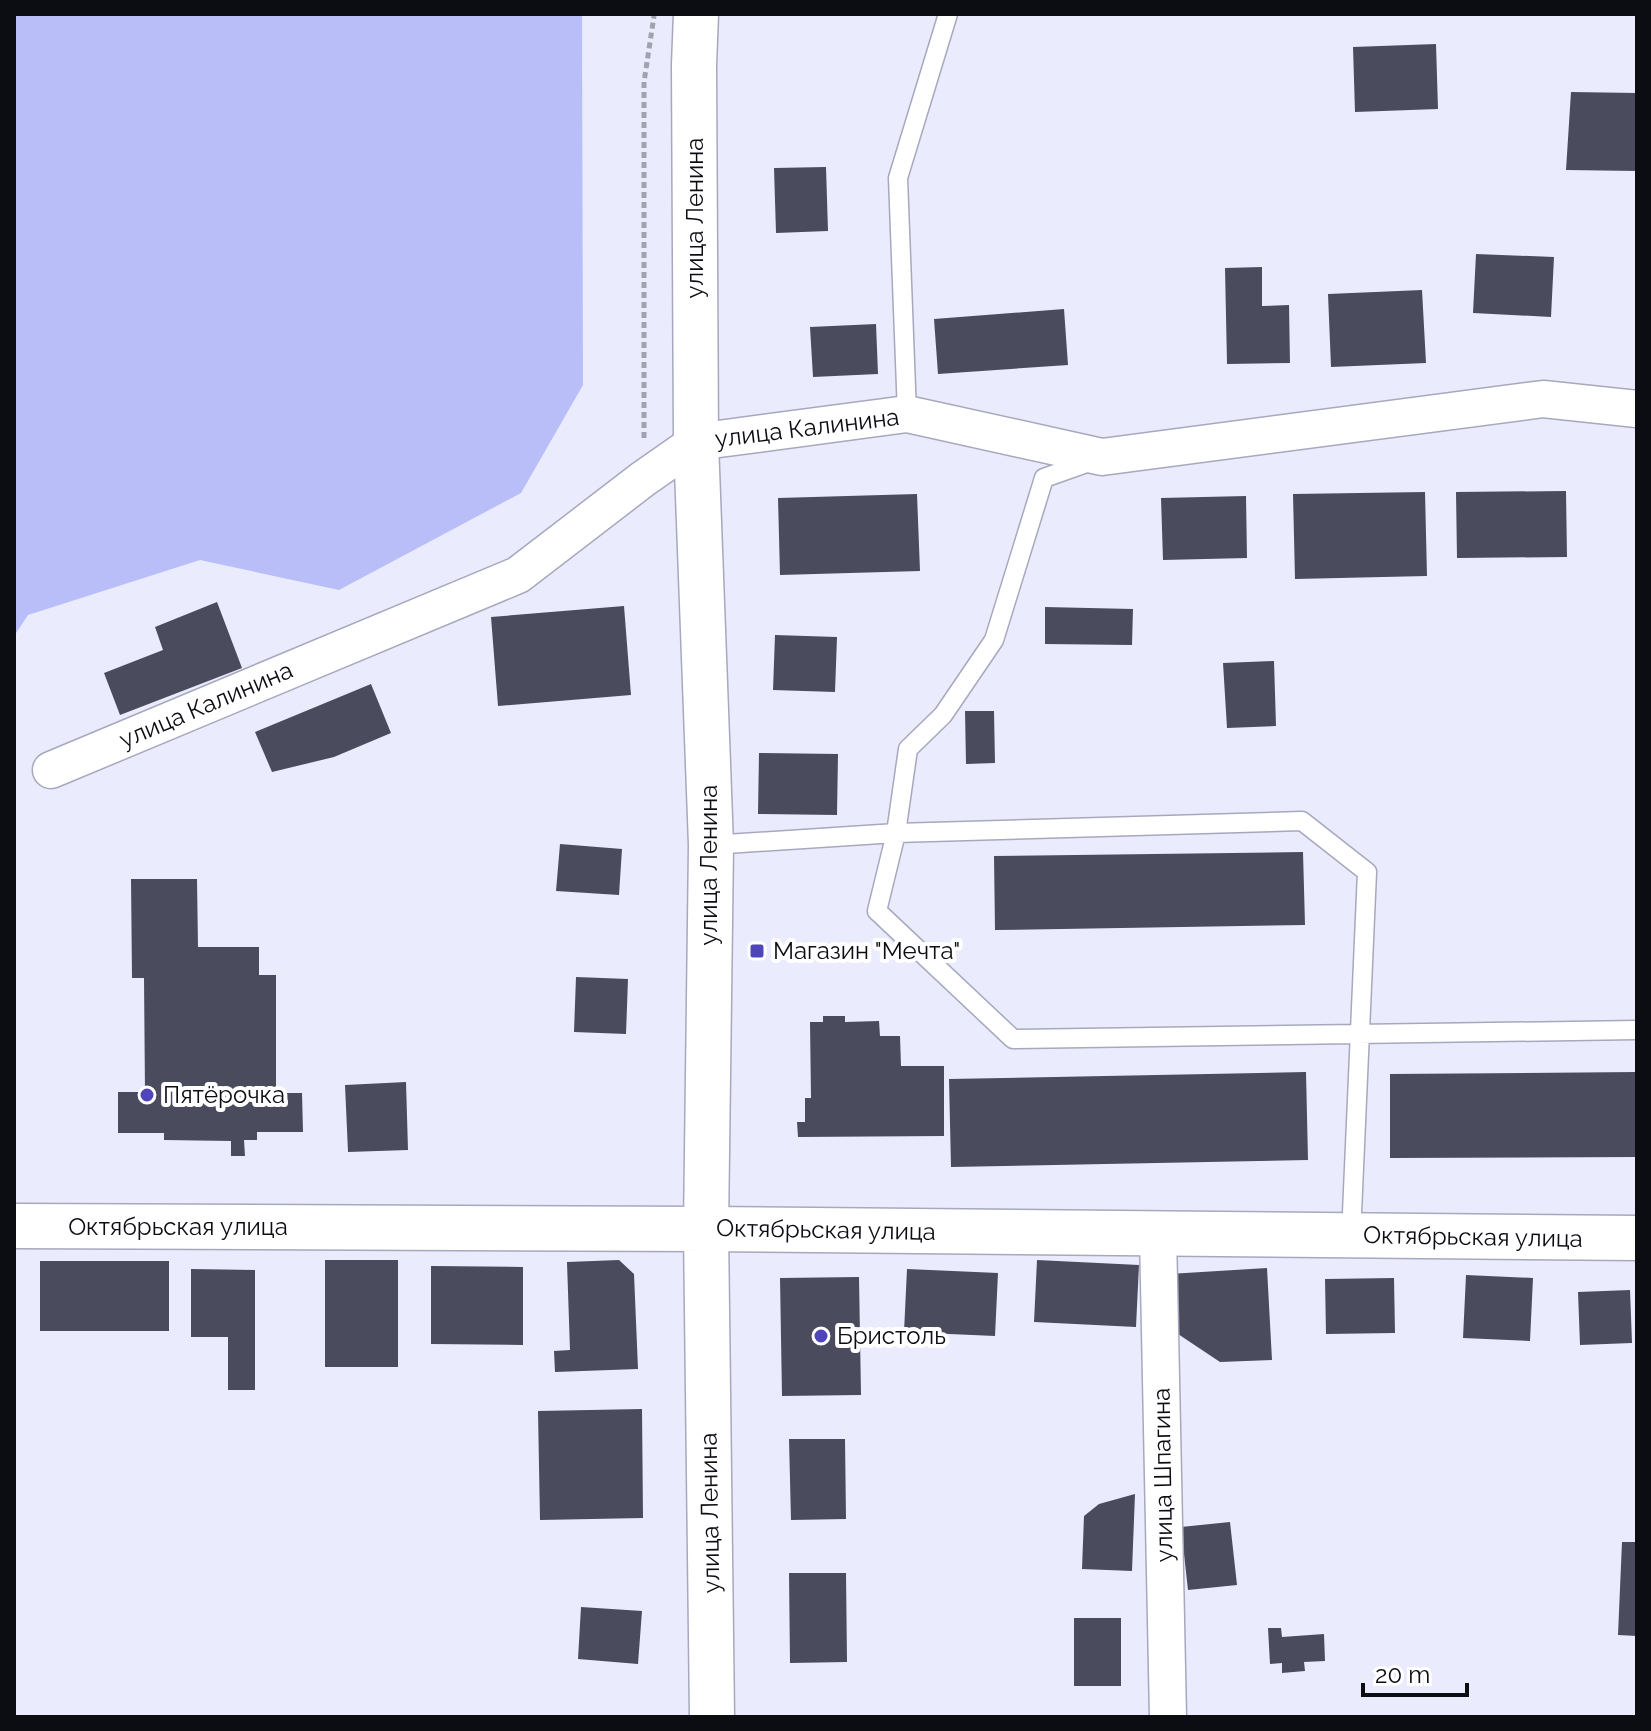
<svg xmlns="http://www.w3.org/2000/svg" width="1651" height="1731" viewBox="0 0 1651 1731" font-family="Raleway,sans-serif">
	<style>
		.water { fill: #b9bdf8 }
		.building { fill: #4a4c5e }
		.lines { fill: none; stroke-linecap: round; stroke-linejoin: round }
		.service-casing { stroke: #a6a8bd; stroke-width: 21 }
		.minor-casing { stroke: #a6a8bd; stroke-width: 39 }
		.tertiary-casing { stroke: #a6a8bd; stroke-width: 47 }
		.secondary-casing { stroke: #a6a8bd; stroke-width: 47 }
		.path { stroke: #a1a2b0; stroke-width: 5; stroke-dasharray: 6 4; stroke-linecap: butt }
		.service { stroke: #fff; stroke-width: 18 }
		.minor { stroke: #fff; stroke-width: 36 }
		.tertiary { stroke: #fff; stroke-width: 44 }
		.secondary { stroke: #fff; stroke-width: 44 }
		.poi-dot { fill: #5044bb; stroke: #fff; stroke-width: 3 }
		.labels { text-anchor: middle; stroke-width: 8; stroke-linejoin: round; paint-order: stroke }
		.street-label { font-size: 24px; fill: #0c0c13; stroke: #fff }
		.poi-label { font-size: 24px; fill: #0c0c13; stroke: #fff; text-anchor: start }
	</style>
	<rect width="100%" height="100%" fill="#eaecfd"/>
	<!-- water -->
	<path class="water" d="M14,14H582L583,385L521,493L339,590L200,560L28,615L14,636Z"/>
	<!-- building -->
	<path class="building" d="M1436,44L1438,109L1355,112L1353,47Z
		M1571,92L1637,93V171L1566,170Z
		M826,167L828,231L776,233L774,168Z
		M1476,254L1554,257L1551,317L1473,313Z
		M1262,267V306L1289,305L1290,363L1227,364L1225,268Z
		M1422,290L1426,363L1331,367L1328,294Z
		M1064,309L1068,365L938,374L934,319Z
		M876,324L878,374L813,377L810,327Z
		M1566,491L1567,557L1457,558L1456,492Z
		M1425,492L1427,576L1295,579L1293,494Z
		M917,494L920,571L780,575L778,498Z
		M1246,496L1247,558L1163,560L1161,498Z
		M217,602L242,668L120,715L104,673L163,650L155,627Z
		M624,606L631,695L498,706L491,617Z
		M1045,607L1133,609L1132,645L1045,644Z
		M775,635L837,637L835,692L773,690Z
		M1274,661L1276,726L1227,728L1223,663Z
		M371,684L391,733L334,757L272,772L255,732Z
		M965,711H994L995,763L966,764Z
		M759,753L838,754L837,815L758,814Z
		M560,844L622,849L619,895L556,891Z
		M1303,852L1305,925L995,930L994,856Z
		M131,879H197L198,947H259V975H276V1093H302L303,1132H257V1140H244L245,1156H231V1141L164,1140V1133H118V1092H145L144,978H132Z
		M576,977L628,979L626,1034L574,1032Z
		M823,1016H845V1022L879,1021L880,1036H900L901,1066H944V1136L798,1137L797,1122H805V1098H811L810,1022H823Z
		M1306,1072L1308,1160L951,1167L949,1079Z
		M1637,1072V1157L1390,1158V1074Z
		M406,1082L408,1150L348,1152L345,1085Z
		M325,1260H398V1367H325Z
		M619,1260L634,1274L638,1369L555,1372L554,1351L570,1350L567,1262Z
		M1037,1260L1139,1265L1136,1327L1034,1322Z
		M40,1261H169V1331H40Z
		M431,1266L523,1267V1345L431,1344Z
		M1267,1268L1272,1360L1220,1362L1172,1330L1169,1274Z
		M191,1269L255,1270V1390H228V1337H191Z
		M907,1269L998,1273L995,1336L904,1332Z
		M1466,1275L1533,1278L1530,1341L1463,1338Z
		M859,1277L861,1395L782,1396L780,1278Z
		M1394,1278L1395,1333L1326,1334L1325,1279Z
		M1630,1290L1632,1343L1580,1345L1578,1292Z
		M642,1409L643,1518L540,1520L538,1411Z
		M789,1439H845L846,1519L791,1520Z
		M1135,1494L1132,1571L1082,1569L1084,1516L1099,1504Z
		M1230,1522L1237,1585L1188,1590L1181,1527Z
		M1622,1542H1637V1636L1618,1635Z
		M789,1573H846L847,1662L790,1663Z
		M581,1607L642,1611L638,1664L578,1659Z
		M1074,1618H1121V1686H1074Z
		M1268,1628H1281L1282,1637L1324,1634L1325,1661L1304,1662L1305,1671L1282,1673V1663L1270,1664Z"/>
	<g class="lines">
		<!-- service casing -->
		<g class="service-casing">
			<path id="service" d="M907,414L898,178L948,14
				M1092,461L1044,478L994,640L943,715L908,749L896,833L877,911L1013,1039L1637,1030
				M711,845L896,833L1302,821L1367,872L1351,1236"/>
		</g>
		<!-- minor casing -->
		<g class="minor-casing">
			<path id="minor" d="M51,770L518,575L643,479L696,442L907,414L1102,457L1543,399L1637,409
				M1158,1234L1168,1717"/>
		</g>
		<!-- tertiary casing -->
		<g class="tertiary-casing">
			<path id="tertiary" d="M14,1226L706,1229L1637,1238
				M706,1229L712,1717"/>
		</g>
		<!-- secondary casing -->
		<g class="secondary-casing">
			<path id="secondary" d="M696,14L694,65L696,442L711,845L706,1229"/>
		</g>
		<!-- path -->
		<path class="path" d="M644,438V82L654,16"/>
		<!-- service -->
		<use href="#service" class="service"/>
		<!-- minor -->
		<use href="#minor" class="minor"/>
		<!-- tertiary -->
		<use href="#tertiary" class="tertiary"/>
		<!-- secondary -->
		<use href="#secondary" class="secondary"/>
	</g>
	<!-- markers -->
	<g class="poi-dot">
		<rect x="749" y="943" width="16" height="16" rx="4"/>
		<circle cx="147" cy="1095" r="8"/>
		<circle cx="821" cy="1336" r="8"/>
	</g>
	<g class="labels">
		<!-- street labels -->
		<g class="street-label">
			<text transform="translate(695 218) rotate(-90)" y="8">улица Ленина</text>
			<text transform="translate(807 428) rotate(-7)" y="8">улица Калинина</text>
			<text transform="translate(206 705) rotate(-23)" y="8">улица Калинина</text>
			<text transform="translate(709 865) rotate(-90)" y="8">улица Ленина</text>
			<text x="178" y="1235">Октябрьская улица</text>
			<text transform="translate(826 1230) rotate(1)" y="8">Октябрьская улица</text>
			<text transform="translate(1473 1237) rotate(1)" y="8">Октябрьская улица</text>
			<text transform="translate(1163 1475) rotate(-91)" y="8">улица Шпагина</text>
			<text transform="translate(710 1513) rotate(-91)" y="8">улица Ленина</text>
		</g>
		<!-- poi labels -->
		<g class="poi-label">
			<text x="773" y="959">Магазин "Мечта"</text>
			<text x="163" y="1103">Пятёрочка</text>
			<text x="837" y="1344">Бристоль</text>
		</g>
	</g>
	<!-- border -->
	<rect width="1651" height="1731" fill="none" stroke="#0c0c13" stroke-width="32"/>
	<!-- scale -->
	<path d="M1363 1683v12h104v-12" fill="none" stroke="#0c0c13" stroke-width="4"/>
	<text x="1375" y="1683" font-size="24" fill="#0c0c13" stroke="#ffffff" stroke-width="6" paint-order="stroke">20 m</text>
</svg>
